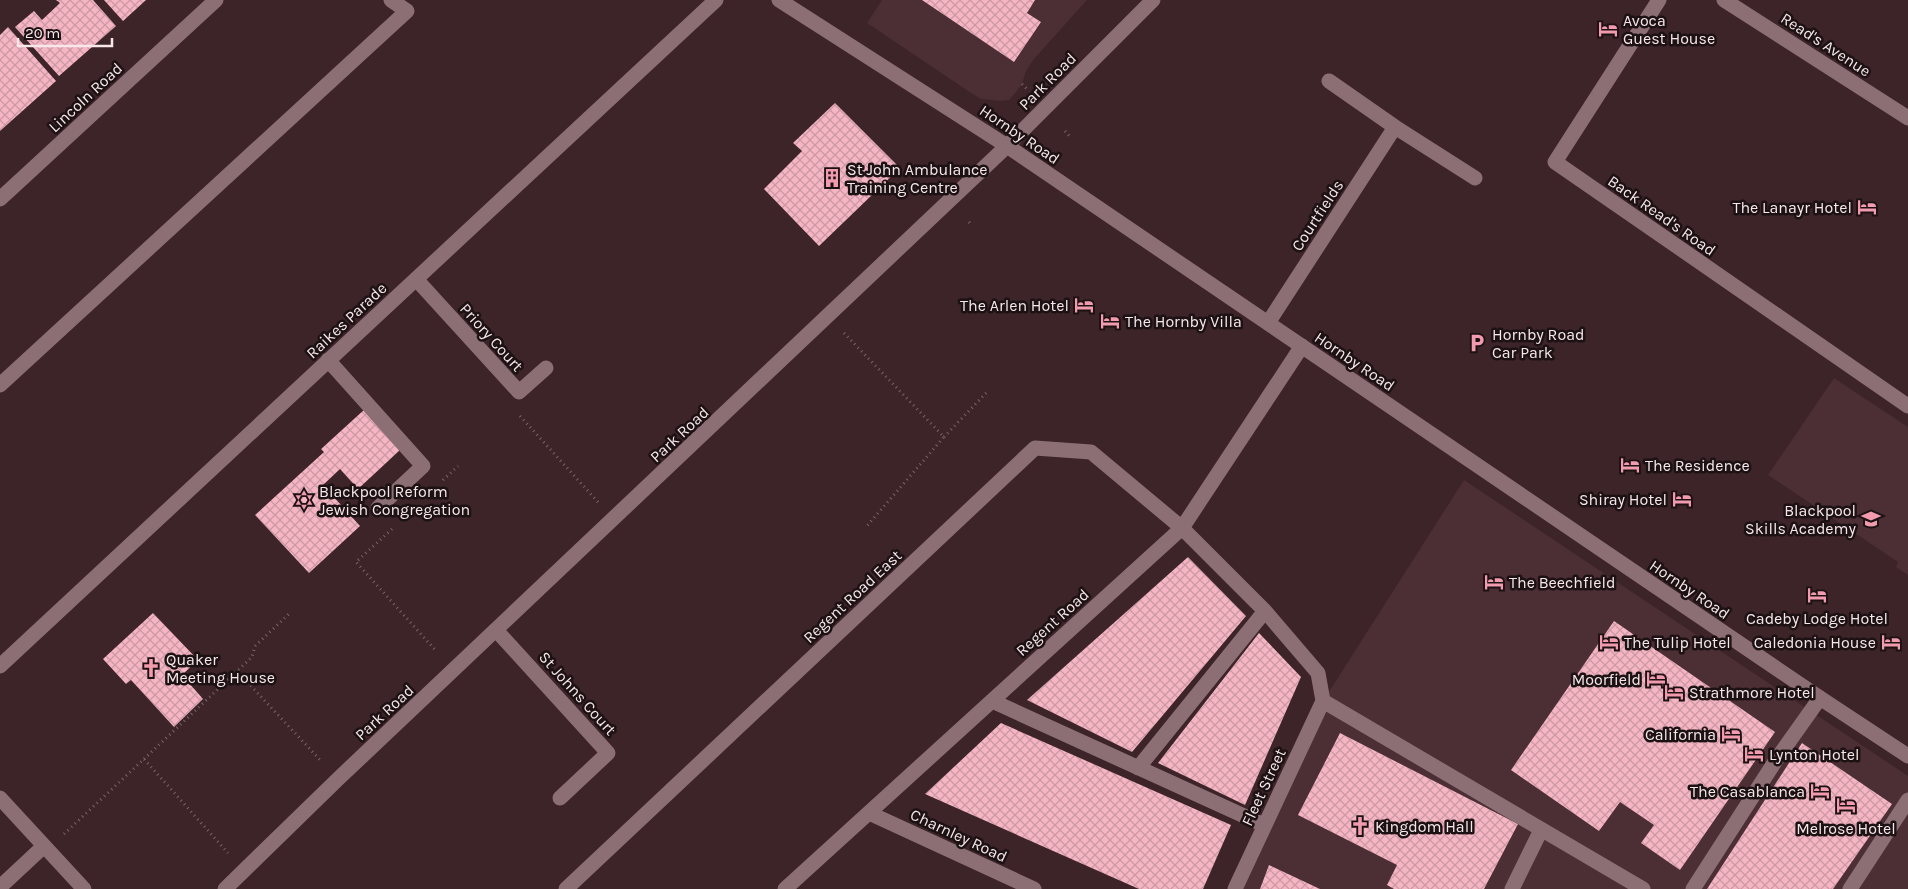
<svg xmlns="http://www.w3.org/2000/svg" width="1908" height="889" viewBox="0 0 1908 889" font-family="Karla,sans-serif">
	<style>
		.built { fill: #4c2e35 }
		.building { fill: url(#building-cross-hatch) }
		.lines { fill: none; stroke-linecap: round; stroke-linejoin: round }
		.path { stroke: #7a6569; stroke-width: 3; stroke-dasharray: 1 4; stroke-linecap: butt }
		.lane { stroke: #8c6f75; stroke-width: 15 }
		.street { stroke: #8c6f75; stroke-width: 15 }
		.secondary { stroke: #8c6f75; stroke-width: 15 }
		.labels { text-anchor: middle; stroke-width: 5; stroke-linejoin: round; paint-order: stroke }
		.poi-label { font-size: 16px; fill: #f7e7ea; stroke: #1c1113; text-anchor: start }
		.street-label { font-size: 16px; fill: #f7e7ea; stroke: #1c1113 }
	</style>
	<defs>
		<pattern id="building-cross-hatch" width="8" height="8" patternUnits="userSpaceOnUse" patternTransform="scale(1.25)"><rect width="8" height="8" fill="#f6b5c3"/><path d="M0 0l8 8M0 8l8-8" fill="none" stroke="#cb99a4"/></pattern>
	</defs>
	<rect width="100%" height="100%" fill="#3c2429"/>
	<!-- built -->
	<path class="built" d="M882,0H1087L1034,59L1026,71L1022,84L1016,92L1009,100L1000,101L981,99L971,93L867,23Z
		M1834,378L1908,427V575L1896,567L1898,562L1768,475Z
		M1464,480L1908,776V889H1237L1323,701Z"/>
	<!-- building -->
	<path class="building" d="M56,0H93L116,26L59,76L15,27L34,11L42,20L60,3Z
		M104,0H146L123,21Z
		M922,0H1035L1027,13L1041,22L1014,62Z
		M8,27L56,81L0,131V35Z
		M835,103L900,168L819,246L764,189L802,151L793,143Z
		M365,409L399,445V451L358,489L340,469L323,485L360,526L309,573L255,515L324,452L321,449Z
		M1188,557L1246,616L1132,752L1027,700Z
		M153,613L198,660L182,675L203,699L174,727L131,680L126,684L103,659Z
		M1614,621L1775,732L1680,870L1641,843L1654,825L1620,802L1599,831L1511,770Z
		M1259,633L1301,677L1245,805L1158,763Z
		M1001,723L1231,825L1203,889H1139L925,794Z
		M1340,733L1518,824L1484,889H1394L1387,885L1397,865L1298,815Z
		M1802,743L1892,804L1833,889H1707Z
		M1269,865L1320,889H1260Z"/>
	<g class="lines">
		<!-- path -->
		<path class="path" d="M1022,84L1028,90
			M1065,131L1071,138
			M969,222L972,226
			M844,333L944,437L866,527
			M520,416L598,502
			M944,437L988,391
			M443,480L458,466
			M392,529L356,562L437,652
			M237,671L322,762
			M144,759L252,657L255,646L290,613
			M64,834L144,759L228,853"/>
		<!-- lane -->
		<path class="lane" d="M1659,0L1555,162L1908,406
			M328,360L423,466L378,508
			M0,385L407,11L391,0
			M496,630L608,753L560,798
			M992,701L1264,825
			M1138,768L1265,611
			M0,798L84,889
			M0,887L44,846
			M566,889L1035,448L1091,452L1182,528L1265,611L1318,673L1323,701L1643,889
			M1693,889L1776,760L1820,698
			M1850,889L1908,800"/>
		<!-- street -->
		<path class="street" d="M1724,0L1908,118
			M1395,127L1475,178
			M0,199L216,0
			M416,279L519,392L546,368
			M1268,323L1395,127L1329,81
			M0,666L716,0
			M869,813L1034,889
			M785,889L1182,528L1302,346
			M1235,889L1323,701
			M1512,889L1541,830"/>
		<!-- secondary -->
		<path class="secondary" d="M779,0L1007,146L1820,698L1908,756
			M225,889L338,779L1007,146L1153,0"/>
	</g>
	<!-- icons -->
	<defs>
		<g id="hotel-bare" transform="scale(1.5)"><path d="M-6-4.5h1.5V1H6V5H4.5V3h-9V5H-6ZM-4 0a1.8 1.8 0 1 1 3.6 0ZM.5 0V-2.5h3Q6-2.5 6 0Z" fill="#f29aae" stroke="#1c1113" stroke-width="2.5" paint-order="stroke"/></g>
		<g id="building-bare" transform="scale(1.5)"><path d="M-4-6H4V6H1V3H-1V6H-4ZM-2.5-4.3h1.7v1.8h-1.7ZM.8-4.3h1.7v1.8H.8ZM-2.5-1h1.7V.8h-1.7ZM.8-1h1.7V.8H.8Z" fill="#f29aae" stroke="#1c1113" stroke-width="2.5" paint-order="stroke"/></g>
		<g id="parking-bare" transform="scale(1.5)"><path d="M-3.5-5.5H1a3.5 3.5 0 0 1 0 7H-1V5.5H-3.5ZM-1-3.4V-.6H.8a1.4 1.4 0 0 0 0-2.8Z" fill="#f29aae" stroke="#1c1113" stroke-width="2.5" paint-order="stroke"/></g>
		<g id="synagogue-bare" transform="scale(1.5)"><path d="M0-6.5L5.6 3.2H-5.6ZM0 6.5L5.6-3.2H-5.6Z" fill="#f29aae" stroke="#1c1113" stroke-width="2.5" paint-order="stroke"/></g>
		<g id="school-bare" transform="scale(1.5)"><path d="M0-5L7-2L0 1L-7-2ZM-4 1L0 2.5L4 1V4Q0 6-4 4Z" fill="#f29aae" stroke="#1c1113" stroke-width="2.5" paint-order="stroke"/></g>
		<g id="church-bare" transform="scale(1.5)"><path d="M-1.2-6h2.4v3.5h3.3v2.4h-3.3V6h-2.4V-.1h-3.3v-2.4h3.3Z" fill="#f29aae" stroke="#1c1113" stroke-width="2.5" paint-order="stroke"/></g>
	</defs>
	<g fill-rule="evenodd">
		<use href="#hotel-bare" x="1608" y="29"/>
		<use href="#building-bare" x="832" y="178"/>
		<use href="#hotel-bare" x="1867" y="207"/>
		<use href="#hotel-bare" x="1084" y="305"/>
		<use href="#hotel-bare" x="1110" y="321"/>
		<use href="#parking-bare" x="1477" y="343"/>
		<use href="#hotel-bare" x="1630" y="465"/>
		<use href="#hotel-bare" x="1682" y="499"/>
		<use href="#synagogue-bare" x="304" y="500"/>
		<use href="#school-bare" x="1871" y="519"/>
		<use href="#hotel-bare" x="1494" y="582"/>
		<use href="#hotel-bare" x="1817" y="595"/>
		<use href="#hotel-bare" x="1609" y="642"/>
		<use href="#hotel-bare" x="1891" y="642"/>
		<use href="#church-bare" x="151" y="668"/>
		<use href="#hotel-bare" x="1656" y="679"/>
		<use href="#hotel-bare" x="1674" y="692"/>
		<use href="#hotel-bare" x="1731" y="734"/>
		<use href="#hotel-bare" x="1754" y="754"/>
		<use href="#hotel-bare" x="1820" y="791"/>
		<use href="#hotel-bare" x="1846" y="805"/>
		<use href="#church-bare" x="1360" y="826"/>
	</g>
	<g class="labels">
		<!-- poi labels -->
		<g class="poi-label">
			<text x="1623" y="26">Avoca<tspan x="1623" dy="18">Guest House</tspan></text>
			<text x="847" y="175">St John Ambulance<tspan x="847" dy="18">Training Centre</tspan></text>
			<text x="1852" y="213" text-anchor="end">The Lanayr Hotel</text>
			<text x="1069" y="311" text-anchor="end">The Arlen Hotel</text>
			<text x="1125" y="327">The Hornby Villa</text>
			<text x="1492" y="340">Hornby Road<tspan x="1492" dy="18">Car Park</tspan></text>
			<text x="1645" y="471">The Residence</text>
			<text x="319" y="497">Blackpool Reform<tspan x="319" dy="18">Jewish Congregation</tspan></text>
			<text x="1667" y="505" text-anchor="end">Shiray Hotel</text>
			<text x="1856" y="516" text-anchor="end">Blackpool<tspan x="1856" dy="18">Skills Academy</tspan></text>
			<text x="1509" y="588">The Beechfield</text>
			<text x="1817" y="624" text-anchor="middle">Cadeby Lodge Hotel</text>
			<text x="1624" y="648">The Tulip Hotel</text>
			<text x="1876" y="648" text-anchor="end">Caledonia House</text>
			<text x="166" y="665">Quaker<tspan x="166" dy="18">Meeting House</tspan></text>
			<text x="1641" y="685" text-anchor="end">Moorfield</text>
			<text x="1689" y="698">Strathmore Hotel</text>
			<text x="1716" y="740" text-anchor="end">California</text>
			<text x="1769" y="760">Lynton Hotel</text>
			<text x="1805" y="797" text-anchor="end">The Casablanca</text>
			<text x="1375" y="832">Kingdom Hall</text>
			<text x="1846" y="834" text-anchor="middle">Melrose Hotel</text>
		</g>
		<!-- street labels -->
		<g class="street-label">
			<text transform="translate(1826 44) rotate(33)" y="6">Read's Avenue</text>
			<text transform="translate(1047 81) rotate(-45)" y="6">Park Road</text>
			<text transform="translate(85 97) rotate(-43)" y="6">Lincoln Road</text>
			<text transform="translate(1020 134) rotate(34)" y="6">Hornby Road</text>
			<text transform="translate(1317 215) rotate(-57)" y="6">Courtfields</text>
			<text transform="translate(1662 215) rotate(35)" y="6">Back Read's Road</text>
			<text transform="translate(346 320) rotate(-43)" y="6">Raikes Parade</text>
			<text transform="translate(492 337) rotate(48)" y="6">Priory Court</text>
			<text transform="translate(1355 361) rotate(34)" y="6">Hornby Road</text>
			<text transform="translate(679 434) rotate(-43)" y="6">Park Road</text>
			<text transform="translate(1690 589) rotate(34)" y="6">Hornby Road</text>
			<text transform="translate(852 596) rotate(-43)" y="6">Regent Road East</text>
			<text transform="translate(1052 622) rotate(-42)" y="6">Regent Road</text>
			<text transform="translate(578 693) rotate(48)" y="6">St Johns Court</text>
			<text transform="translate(384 712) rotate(-43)" y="6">Park Road</text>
			<text transform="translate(1263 787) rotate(-65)" y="6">Fleet Street</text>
			<text transform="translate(959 835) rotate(25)" y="6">Charnley Road</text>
		</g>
	</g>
	<!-- scale -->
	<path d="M18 38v8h94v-8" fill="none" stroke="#f7e7ea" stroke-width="2.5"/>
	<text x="25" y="38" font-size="15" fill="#f7e7ea" stroke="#1c1113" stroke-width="4" paint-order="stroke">20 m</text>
</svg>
